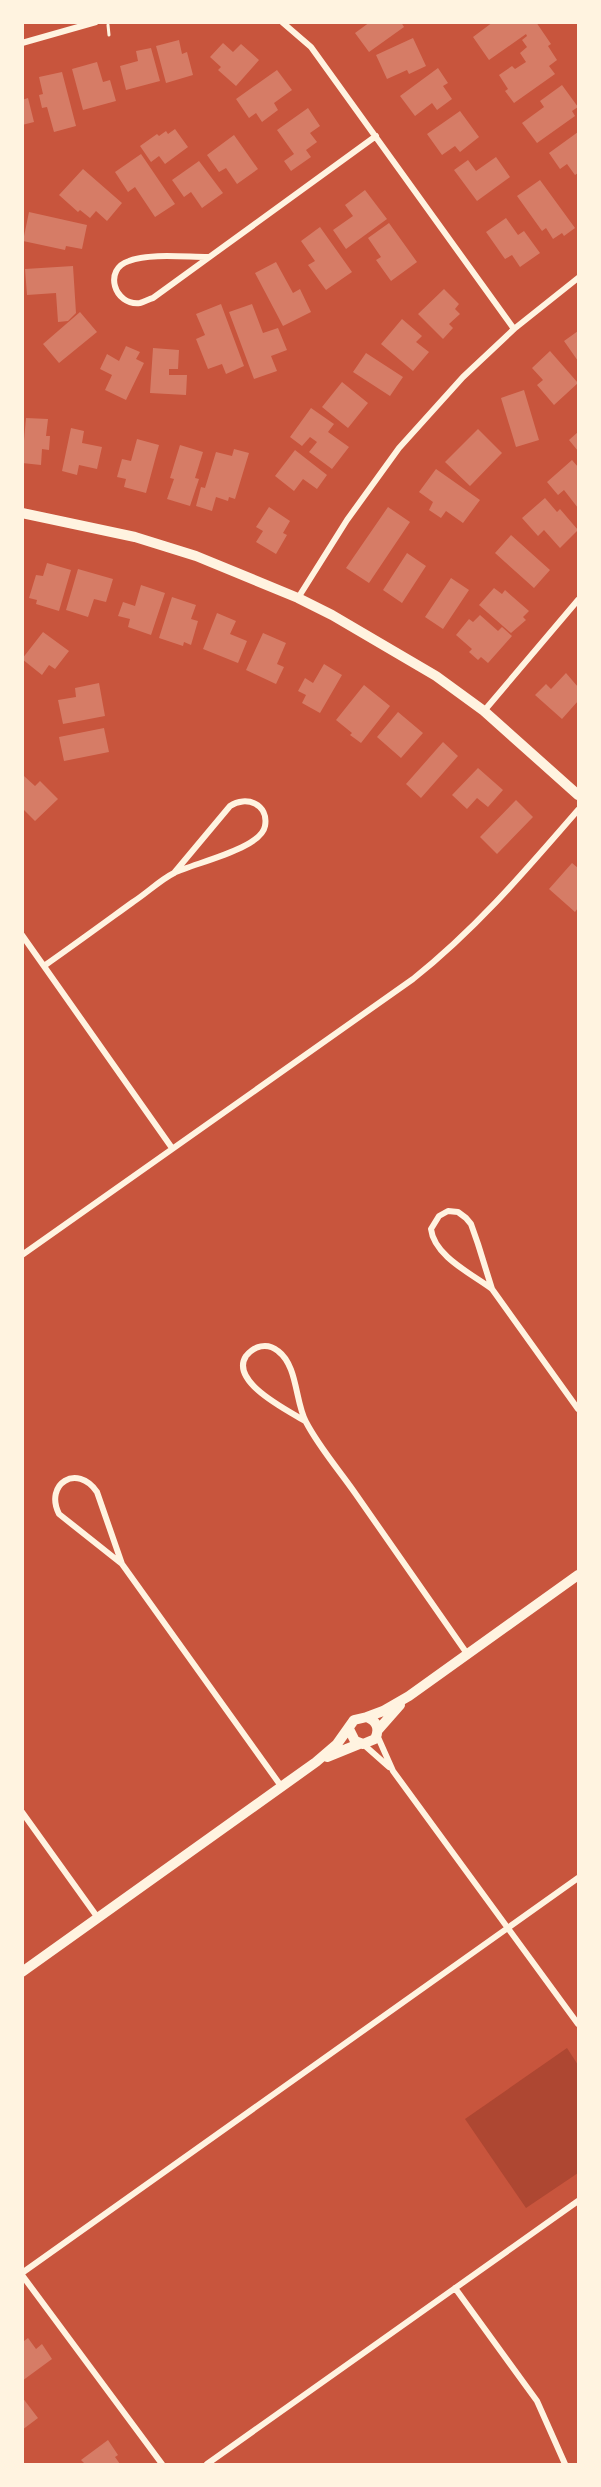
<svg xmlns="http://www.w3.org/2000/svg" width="601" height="2487" viewBox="0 0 601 2487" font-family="'Exo 2',sans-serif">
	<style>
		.green { fill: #ae4732 }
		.building { fill: #d67c66 }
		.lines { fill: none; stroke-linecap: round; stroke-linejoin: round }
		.path { stroke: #fff3e0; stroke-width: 3 }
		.minor { stroke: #fff3e0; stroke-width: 6 }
		.tertiary { stroke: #fff3e0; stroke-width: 10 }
	</style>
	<rect width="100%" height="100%" fill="#c8553d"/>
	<!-- green -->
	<path class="green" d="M567,2048L578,2065V2173L526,2208L465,2119Z"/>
	<!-- building -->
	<path class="building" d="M370,22H401L404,27L369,52L355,33Z
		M493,22H536L551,44L548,46L557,60L549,66L555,74L514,103L505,91L508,89L499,75L512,66L515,69L526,62L520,53L527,47L522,40L527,36L526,34L489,60L473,37Z
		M413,38L426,66L409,74L407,70L387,79L376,55Z
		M179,40L182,54L187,52L193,75L166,83L156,46Z
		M223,43L233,52L241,44L259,60L236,86L218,70L221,67L210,57Z
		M151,48L160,81L126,90L120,66L138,61L136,51Z
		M97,62L103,82L110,80L116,101L83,110L72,69Z
		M438,68L448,83L443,86L452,99L437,110L432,103L415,116L400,96Z
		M277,70L292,90L274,103L278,110L262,122L256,113L249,118L236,99Z
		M62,72L76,126L54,132L47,107L42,108L39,95L43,94L39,77Z
		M562,85L578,107L572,111L575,116L537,143L522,123L544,107L540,101Z
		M28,98L34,122L22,125V100Z
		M308,108L320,126L310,133L317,142L306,150L311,157L291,171L284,161L294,154L277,130Z
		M460,111L479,137L460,152L455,146L442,155L427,134Z
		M175,129L188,147L165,164L159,156L151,162L140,146L157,134L159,136L166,131L168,134Z
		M578,132V173L575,175L567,164L560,169L549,153Z
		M234,135L258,169L237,184L226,168L219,172L207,155Z
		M141,154L175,204L155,217L135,187L128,192L115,172Z
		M496,157L510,177L477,201L454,170L468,160L476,171Z
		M199,161L223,193L202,208L191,192L184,197L172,180Z
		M83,169L122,203L107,221L96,211L90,218L80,210L78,212L59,195Z
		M540,180L575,228L564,236L562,233L553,239L546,228L542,231L517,196Z
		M365,190L387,219L346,249L333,230L353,216L345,205Z
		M29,212L87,225L82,249L66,246L65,250L23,241Z
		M506,218L518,235L524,231L540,253L520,267L512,255L505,259L486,232Z
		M389,223L417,262L391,281L376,260L381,257L368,238Z
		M320,227L352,272L326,290L308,265L315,261L301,241Z
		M276,262L293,293L300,289L311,312L283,326L255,273Z
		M73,266L76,313L68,321L58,322L56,293L27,295L25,269Z
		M444,289L459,304L455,309L460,314L449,324L453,328L443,339L418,314Z
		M221,304L244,366L226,374L222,364L208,369L196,339L205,335L196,314Z
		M252,304L263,333L278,328L287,350L271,356L277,371L254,379L229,312Z
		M80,312L97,332L59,363L43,344Z
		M402,319L422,336L416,342L429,352L413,371L381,344Z
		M578,331V361L564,341Z
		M126,346L140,352L136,359L144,363L126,400L105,390L112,375L100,369L107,354L119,361Z
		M153,348L179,350L178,369H169V375H187L186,395L150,393Z
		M550,351L578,383L554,405L537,385L543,380L532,368Z
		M366,353L403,377L390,396L353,372Z
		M342,382L368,403L348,428L322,407Z
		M524,390L539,440L516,447L501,398Z
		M311,408L334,424L328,432L349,447L332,469L309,452L317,442L310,437L302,446L290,437Z
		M26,418L48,419L46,436H50L49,450L42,449L41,465L22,463Z
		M71,428L84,431L82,443L102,447L97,469L79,465L77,475L62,471Z
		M478,429L502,453L470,486L445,462Z
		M578,432V451L569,440Z
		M137,439L159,445L146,493L124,487L126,479L117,477L122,459L131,461Z
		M180,445L203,452L195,478L199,479L190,506L167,499L174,479L170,478Z
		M234,449L249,453L235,499L229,497L228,501L216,497L212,511L196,506L201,487L205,488L216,452L232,456Z
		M295,450L327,475L317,489L303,479L294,491L275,476Z
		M572,460L578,467V508L564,490L558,495L547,482Z
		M436,469L480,500L463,523L446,511L441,518L429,510L433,502L419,492Z
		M545,498L557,512L560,509L578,530L560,548L544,530L538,536L522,518Z
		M269,507L290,521L283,533L287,535L276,554L256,542L263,531L256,527Z
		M388,507L410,522L369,583L346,568Z
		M511,535L550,570L534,588L495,553Z
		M407,553L426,566L402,603L383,590Z
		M47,563L71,570L59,611L36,604L37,600L29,598L36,575L43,576Z
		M78,569L113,579L106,602L94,599L88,617L66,610Z
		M451,578L469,590L443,629L425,617Z
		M141,585L165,593L151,635L128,627L130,619L118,616L123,602L135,606Z
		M494,588L502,594L505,590L529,611L523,617L526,620L511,633L479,605Z
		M172,597L196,605L191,619L198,621L191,645L184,642L183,646L159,638Z
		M217,613L236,621L230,634L247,641L238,663L203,649Z
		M480,615L498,631L502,627L512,636L488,663L481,657L478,660L469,652L472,649L456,635L469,619L473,622Z
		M43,632L69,651L55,669L49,665L42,675L22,659Z
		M263,633L286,643L277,664L284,667L276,684L246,670Z
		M324,664L342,675L320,713L302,703L306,695L298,691L305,678L313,683Z
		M566,673L578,687V701L562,719L535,695L546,684L551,689Z
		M99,683L105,716L63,724L58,700L76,697L75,688Z
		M364,685L390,706L361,743L350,735L352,733L336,720Z
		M398,712L423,733L401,758L377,737Z
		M104,728L109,752L64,761L59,737Z
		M443,742L458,756L421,798L406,784Z
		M478,768L503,790L488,807L477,798L467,809L452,795Z
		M24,776L35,786L40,781L58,799L35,821L22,808V777Z
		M516,800L533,817L497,854L480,837Z
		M572,863L578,868V908L575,912L549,889Z
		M28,2338L36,2349L42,2344L52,2359L22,2381V2339L24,2341Z
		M22,2397L38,2418L22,2430Z
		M108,2440L118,2455L115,2457L120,2464H85L81,2460Z"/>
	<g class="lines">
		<!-- path -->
		<path class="path" d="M108,25L109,35"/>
		<!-- minor -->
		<path class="minor" d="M282,22L311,47L514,329
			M22,43L96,22
			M208,257C185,257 150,253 129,261C103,269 114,306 140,303C144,302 149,299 153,298L376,136
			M298,598L347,520L399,448L463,377L514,329L578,278
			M484,711L578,600
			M22,935L172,1148
			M44,966C74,945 104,923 133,902C147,893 160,880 174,873C194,863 261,849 265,826C269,804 246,795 230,806L174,873
			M22,1255L413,979C476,929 526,870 578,810
			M492,1289C472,1274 434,1256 431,1229L439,1216L448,1211L458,1212L466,1218L471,1224L478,1244L492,1289L578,1409
			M305,1421C289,1411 229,1382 246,1356C254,1346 267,1342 278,1351C298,1366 295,1402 306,1422C319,1447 339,1470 355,1493C393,1547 430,1601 468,1655
			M122,1564L59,1514C44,1484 77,1463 97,1492L122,1564L281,1786
			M377,1735L393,1771L578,2024
			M363,1744L389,1767
			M22,1812L98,1918
			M22,2273L578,1878
			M22,2275L162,2464
			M455,2288L537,2401L565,2464
			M207,2464L578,2201"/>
		<!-- tertiary -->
		<path class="tertiary" d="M22,513L135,537L196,556L298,598L332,615L436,676L484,711L578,795
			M367,1717L383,1711L409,1696L578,1575
			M378,1730L400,1705
			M327,1757L359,1744
			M22,1972L316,1762L337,1744L354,1720L367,1717C377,1721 380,1729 375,1739L363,1744L355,1741L349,1729"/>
	</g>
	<!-- border -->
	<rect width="601" height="2487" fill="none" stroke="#fff3e0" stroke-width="48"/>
</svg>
